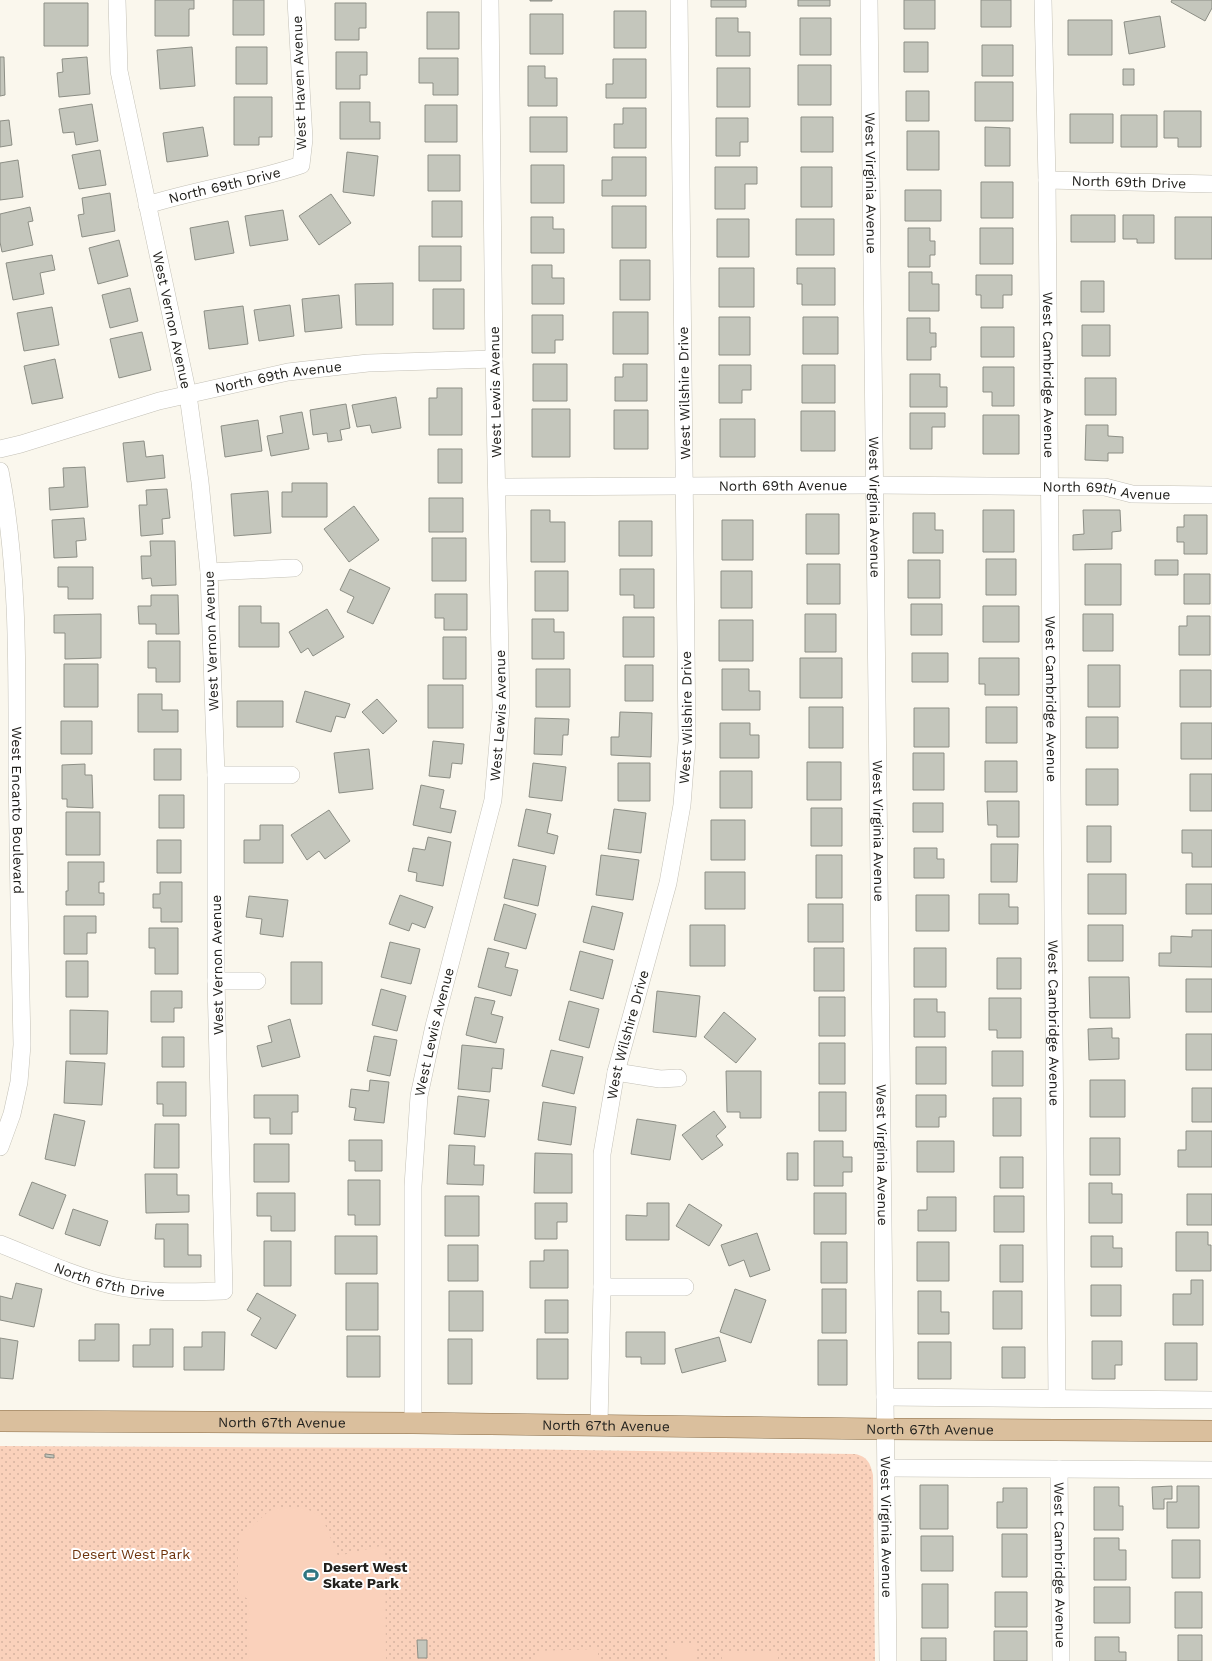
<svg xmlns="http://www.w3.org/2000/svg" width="1212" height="1661" viewBox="0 0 1212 1661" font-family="'Work Sans',sans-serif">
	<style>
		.green { fill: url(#green-dots) }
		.pitch { fill: #fad1bb }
		.building { fill: #c4c6bc; stroke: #8c8e85 }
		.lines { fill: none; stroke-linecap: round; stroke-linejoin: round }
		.minor-casing { stroke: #c3c0b6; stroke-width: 18 }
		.major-casing { stroke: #896c46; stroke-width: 22 }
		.minor { stroke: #fff; stroke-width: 17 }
		.major { stroke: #dabf9d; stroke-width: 21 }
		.labels { text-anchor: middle; stroke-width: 4; stroke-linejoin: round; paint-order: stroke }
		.street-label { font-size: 14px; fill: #22211d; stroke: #fff }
		.park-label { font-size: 14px; fill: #6d320b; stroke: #fff }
		.poi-label { font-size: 14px; font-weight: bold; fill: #22211d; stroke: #fff; text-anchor: start }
	</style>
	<defs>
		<pattern id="green-dots" width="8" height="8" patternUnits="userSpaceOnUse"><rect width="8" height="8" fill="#fad1bb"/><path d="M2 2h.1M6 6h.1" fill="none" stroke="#d6b3a0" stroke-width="1.8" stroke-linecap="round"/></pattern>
	</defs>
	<rect width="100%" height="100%" fill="#faf7ed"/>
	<!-- green -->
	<path class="green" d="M0,1446L442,1448L855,1454C868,1457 870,1463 873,1475L875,1661H0Z"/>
	<!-- pitch -->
	<path class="pitch" d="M280,1508L307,1509L322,1517L338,1556L385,1545L386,1661H249L248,1599L238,1593V1547L241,1536L269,1511Z
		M669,1644H696V1661H669Z
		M598,1649V1661H535V1651Z
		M778,1652V1661H722V1653Z"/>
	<!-- building -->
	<path class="building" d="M155,0H194V9H189V36H155Z
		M233,0H264V35H233Z
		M530,0H552V1H530Z
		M711,0H746V7H711Z
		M798,0H830V6H798Z
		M904,0H935V29H904Z
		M981,0H1011V27H981Z
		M1172,0H1212V8L1205,21L1171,2Z
		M44,3H88V46H44Z
		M335,3H366V28H359V40H335Z
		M614,11H646V48H614Z
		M427,12H459V49H427Z
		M530,14H563V54H530Z
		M1160,16L1165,47L1129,54L1124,22Z
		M716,18H738V32H750V56H716Z
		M800,18H831V55H800Z
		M1068,20H1112V55H1068Z
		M904,42H928V72H904Z
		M982,45H1013V76H982Z
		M192,47L195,86L160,89L157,50Z
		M236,47H267V84H236Z
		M336,52H367V75H360V89H336Z
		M0,57H4L5,95L0,96Z
		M87,57L90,94L59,97L57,73L63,72L62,59Z
		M419,58H458V95H433V83H419Z
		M613,59H646V98H606V84H613Z
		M798,65H831V105H798Z
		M528,66H545V78H557V106H528Z
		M717,68H750V107H717Z
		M1123,69H1134V85H1123Z
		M975,82H1013V121H975Z
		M906,91H929V121H906Z
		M234,97H272V137H259V145H234Z
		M340,102H370V122H380V139H340Z
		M92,104L98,141L76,145L74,132L63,133L59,109Z
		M425,105H457V142H425Z
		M623,108H646V148H614V124H623Z
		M1164,111H1201V147H1178V138H1164Z
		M1070,114H1113V143H1070Z
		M1121,115H1157V147H1121Z
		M530,117H567V152H530Z
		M801,117H833V152H801Z
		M716,118H748V142H740V156H716Z
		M9,120L12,145L0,147V121Z
		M203,127L208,156L167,162L163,133Z
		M985,127L1010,128V166H985Z
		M907,131H939V170H907Z
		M100,150L106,185L79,189L72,155Z
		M347,152L378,156L374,196L343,192Z
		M428,155H460V191H428Z
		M612,157H646V196H602V180H612Z
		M18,160L23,197L0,200V163Z
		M531,165H564V203H531Z
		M715,167H757V184H745V209H715Z
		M801,167H832V207H801Z
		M981,182H1013V218H981Z
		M905,190H941V221H905Z
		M110,193L115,231L82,237L78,215L84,214L82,198Z
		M331,194L351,223L319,245L299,216Z
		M432,201H462V237H432Z
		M612,206H646V248H612Z
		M30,207L33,221L28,222L33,245L2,252L0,242V214Z
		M283,210L288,240L250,246L245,216Z
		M1071,215H1115V242H1071Z
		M1123,215H1154V243H1137V239H1123Z
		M531,217H553V229H564V253H531Z
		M1175,217H1212V259H1175Z
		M717,219H749V257H717Z
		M796,219H834V255H796Z
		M228,221L234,253L195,260L190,228Z
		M908,228H930V241H935V255H930V267H908Z
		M980,228H1013V264H980Z
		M119,240L128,276L98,284L89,248Z
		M419,246H461V281H419Z
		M52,255L55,270L40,273L44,294L13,300L6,263Z
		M620,260H650V300H620Z
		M532,265H552V278H564V304H532Z
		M719,268H754V307H719Z
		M797,268H835V305H802V284H797Z
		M909,272H932V284H939V311H909Z
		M976,275H1012V295H1003V308H981V295H976Z
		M1081,281H1104V312H1081Z
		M393,283V325H356L355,284Z
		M130,288L138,321L110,328L102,295Z
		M433,289H464V329H433Z
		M339,295L342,328L305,332L302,299Z
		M290,305L294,336L259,341L254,310Z
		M243,306L248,344L209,349L204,311Z
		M52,307L59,345L24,351L17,313Z
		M613,312H648V354H613Z
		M532,315H563V340H555V353H532Z
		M719,317H750V355H719Z
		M803,317H838V354H803Z
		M907,318H930V333H936V347H931V360H907Z
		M1082,325H1110V356H1082Z
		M981,327H1014V357H981Z
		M142,332L151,370L119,378L110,339Z
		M55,359L63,398L32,404L24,366Z
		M533,364H567V401H533Z
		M623,364H647V401H615V377H623Z
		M719,365H751V390H742V403H719Z
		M802,365H835V403H802Z
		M983,367H1014V406H992V392H983Z
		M910,374H940V387H947V407H910Z
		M1085,378H1116V415H1085Z
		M437,388H462V435H429V398H437Z
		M396,397L401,428L372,433L370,425L357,427L352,405Z
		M346,404L350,428L340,430L342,440L328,442L327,433L313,435L310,410Z
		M532,409H570V457H532Z
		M614,410H648V449H614Z
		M801,411H835V451H801Z
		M302,412L309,449L271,456L267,436L283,433L280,416Z
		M910,413H945V427H932V449H910Z
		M983,415H1019V454H983Z
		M720,419H755V457H720Z
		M258,420L262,451L225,457L221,426Z
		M1086,425H1108V436L1123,437V453H1108V461L1085,460Z
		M144,441L146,457L163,455L165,478L127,482L123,443Z
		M438,449H462V483H438Z
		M85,467L88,507L50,510L49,488L64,487L63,468Z
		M292,483H327V517H282V492H292Z
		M167,489L170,518L162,519L163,534L141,536L139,505H147L146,490Z
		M268,491L271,533L234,536L231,494Z
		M429,498H463V532H429Z
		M354,506L379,540L349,562L324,529Z
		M531,510H550V522H565V562H531Z
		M983,510H1014V552H983Z
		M1083,510H1120L1121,531L1112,532V549L1073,550V535L1084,534Z
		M913,513H935V530H943V553H913Z
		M806,514H839V554H806Z
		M1184,515H1207V554H1184V542H1177V527H1184Z
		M84,518L86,540L76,541L77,557L54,558L52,520Z
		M722,520H753V560H722Z
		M619,521H652V556H619Z
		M432,538H466V581H432Z
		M150,541H175L176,585L152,586L151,578L142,579L141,556H151Z
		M986,559H1016V595H986Z
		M908,560H940V598H908Z
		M1155,560H1178V575H1155Z
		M807,564H840V604H807Z
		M1085,564H1121V605H1085Z
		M58,567H93V599H68V587H58Z
		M350,569L390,588L373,624L347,612L354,597L340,590Z
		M620,569H654V608H634V595H620Z
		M535,571H568V611H535Z
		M721,571H752V608H721Z
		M1184,574H1210V604H1184Z
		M435,594H467V630H444V618H435Z
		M151,595H178L179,634H156V624H139L138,606H151Z
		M911,604H942V635H911Z
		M239,606H261V623H279V647H239Z
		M983,606H1019V642H983Z
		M327,609L344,637L313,656L308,648L301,653L289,632Z
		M101,614V658L65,659V633H54V615Z
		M805,614H836V652H805Z
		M1083,614H1113V651H1083Z
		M1187,616H1210V655H1179V626H1187Z
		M623,617H654V657H623Z
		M532,619H554V632H564V659H532Z
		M719,620H753V661H719Z
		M443,637H466V679H443Z
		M148,641H180V682H156V668H148Z
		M912,653H948V682H912Z
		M800,658H842V698H800Z
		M979,658H1019V695H985V684H979Z
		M64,664H98V707H64Z
		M625,665H653V701H625Z
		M1088,665H1120V707H1088Z
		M536,669H570V707H536Z
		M722,669H749V691H760V710H722Z
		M1180,670H1211V707H1180Z
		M428,685H463V728H428Z
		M305,691L350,704L345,718L336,716L331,732L296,722Z
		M138,694H162V710H178V732H138Z
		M377,699L397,721L383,734L362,712Z
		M237,701H283V727H237Z
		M809,707H843V748H809Z
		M986,707H1017V743H986Z
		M914,708H949V747H914Z
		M620,712L652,713L651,757L611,755V737H619Z
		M1086,717H1118V748H1086Z
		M535,718L569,719L568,735H563L562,755L534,754Z
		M61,721H92V754H61Z
		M720,723H750V735H759V758H720Z
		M1181,723H1212V759H1181Z
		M433,741L464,744L462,764L452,763L450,778L429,776Z
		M154,749H181V780H154Z
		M369,749L373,789L339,793L334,753Z
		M913,753H944V790H913Z
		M985,761H1017V792H985Z
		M807,762H841V800H807Z
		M533,763L566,767L562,801L529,797Z
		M618,763H650V801H618Z
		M85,764V775H92L93,808L67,807V799H62V765Z
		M1086,769H1118V805H1086Z
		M720,771H752V808H720Z
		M1190,774H1212V811H1190Z
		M421,785L444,790L440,808L456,811L451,833L413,825Z
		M159,795H184V828H159Z
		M987,801H1019V837H997V825H988Z
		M913,803H943V832H913Z
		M811,808H842V846H811Z
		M526,809L551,814L547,833L558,836L554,854L518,846Z
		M614,809L646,813L641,853L608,849Z
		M329,810L350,841L325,859L319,851L307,860L291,835Z
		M66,812H100V855H66Z
		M711,820H745V860H711Z
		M260,825H283V863H244V840H260Z
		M1087,826H1111V862H1087Z
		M1182,830H1212V867H1192V853H1182Z
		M428,837L451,842L443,886L416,881L417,873L408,871L413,848L425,850Z
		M157,840H181V873H157Z
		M991,844H1018L1017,882H991Z
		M914,848H937V859H944V878H914Z
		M601,855L639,860L633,900L596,895Z
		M816,855H842V898H816Z
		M513,859L546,866L538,906L504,898Z
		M68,862H104V882H99V893H104V905H66V891H68Z
		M705,872H745V909H705Z
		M1088,874H1126V914H1088Z
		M160,882H182V922H161V908H153V894H160Z
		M1186,884H1212V914H1186Z
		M979,894H1009V907H1018V924H979Z
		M400,895L433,907L425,928L412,923L409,931L389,924Z
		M916,895H949V931H916Z
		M249,896L288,900L283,937L260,934L262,919L246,917Z
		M504,904L536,914L526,949L494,940Z
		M808,904H843V942H808Z
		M592,906L623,913L614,950L583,942Z
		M64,916H96V933H87V954H64Z
		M690,925H725V966H690Z
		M1088,925H1123V961H1088Z
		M149,928H178V974H155V948H149Z
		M1192,930H1212V967L1159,966V953H1171V936L1192,937Z
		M390,942L420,949L411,984L381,977Z
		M488,948L509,953L505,967L518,970L511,996L478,987Z
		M814,948H844V991H814Z
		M914,948H946V987H914Z
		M580,951L613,960L603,999L570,990Z
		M997,958H1021V989H997Z
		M66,961H88V997H66Z
		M291,962H322V1004H291Z
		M1089,977H1129L1130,1018H1090Z
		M1186,979H1212V1012H1186Z
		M381,989L406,996L397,1031L372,1025Z
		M151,991H182V1008H174V1022H151Z
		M657,991L700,996L696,1037L653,1032Z
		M475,997L495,1001L491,1014L503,1017L496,1043L466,1035Z
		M819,997H845V1036H819Z
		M989,998H1021V1038H997V1030H989Z
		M914,999H937V1012H945V1037H914Z
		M569,1001L599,1009L589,1048L559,1040Z
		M70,1010L108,1011L107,1054H70Z
		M724,1012L756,1039L736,1063L704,1037Z
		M290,1019L300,1057L262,1067L257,1046L272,1042L268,1026Z
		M1112,1028V1038H1119V1059L1089,1060L1088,1029Z
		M1186,1034H1212V1070H1186Z
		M374,1036L397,1040L390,1076L367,1071Z
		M162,1037H184V1067H162Z
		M819,1043H845V1084H819Z
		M462,1045L504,1049L502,1069L492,1068L490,1092L458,1089Z
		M916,1047H946V1084H916Z
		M551,1050L583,1057L574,1094L542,1086Z
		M992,1051H1023V1086H992Z
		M66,1061L105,1063L102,1105L64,1103Z
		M726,1071H761V1118H740V1112H727Z
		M370,1080L389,1082L384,1123L354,1120L356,1108L349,1107L351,1089L369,1091Z
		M1090,1080H1125V1117H1090Z
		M157,1082H186V1116H163V1104H157Z
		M1192,1088H1212V1122H1192Z
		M819,1092H846V1131H819Z
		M254,1095H298V1112H292V1134H270V1118H254Z
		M916,1095H946V1117H939V1127H916Z
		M458,1096L489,1100L485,1137L454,1134Z
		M993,1098H1021V1136H993Z
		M543,1102L576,1107L571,1145L538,1140Z
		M714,1111L726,1127L716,1136L723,1145L702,1160L682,1135Z
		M54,1114L85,1121L75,1166L45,1159Z
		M637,1119L676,1125L670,1160L631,1154Z
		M155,1124H179V1168H154Z
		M1186,1131H1212V1167H1178V1150H1186Z
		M1090,1138H1120V1175H1090Z
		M349,1140H382V1171H355V1161H349Z
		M814,1141H843V1157H852V1172H843V1186H814Z
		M917,1141H954V1172H917Z
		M254,1144H289V1182H254Z
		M449,1145L475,1146L474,1165H484L483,1185L447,1184Z
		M535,1153L572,1154V1193H534Z
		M787,1153H798V1180H787Z
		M1000,1157H1023V1188H1000Z
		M145,1174H177V1195H189V1212L146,1213Z
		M348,1180H380V1225H355V1215H348Z
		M32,1182L66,1195L53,1229L19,1215Z
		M1089,1183H1112V1194H1122V1223H1089Z
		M257,1193H295V1231H271V1216H257Z
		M814,1193H846V1234H814Z
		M1187,1194H1212V1225H1187Z
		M445,1196H479V1236H445Z
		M994,1196H1024V1232H994Z
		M927,1197H956V1231H918V1210H927Z
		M535,1203H567V1222H557V1239H535Z
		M647,1203H669V1240H626V1215L647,1216Z
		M689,1204L722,1225L709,1246L676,1226Z
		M73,1209L108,1221L100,1246L65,1234Z
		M156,1224H188V1255H201V1267H164V1239H155Z
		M1176,1232H1208V1245H1211V1271H1176Z
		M757,1233L770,1270L750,1277L744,1260L729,1266L721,1245Z
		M335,1236H377V1274H335Z
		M1091,1236H1113V1248H1122V1267H1091Z
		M264,1241H291V1286H264Z
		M821,1242H847V1283H821Z
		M917,1242H949V1281H917Z
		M448,1245H478V1281H448Z
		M1000,1245H1023V1282H1000Z
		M544,1250H568V1288H530V1261H544Z
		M1191,1280H1203V1325H1173V1294H1191Z
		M16,1283L42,1289L34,1327L0,1320V1296L12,1299Z
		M346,1283H378V1330H346Z
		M1091,1285H1121V1316H1091Z
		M735,1289L766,1300L751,1343L720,1332Z
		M822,1289H846V1333H822Z
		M449,1291H483V1331H449Z
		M918,1291H941V1312H949V1334H918Z
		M993,1291H1022V1329H993Z
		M257,1293L296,1315L276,1349L251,1335L261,1318L247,1310Z
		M545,1300H568V1333H545Z
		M95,1324H119V1361H79V1340H95Z
		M150,1329H173V1367H133V1345H150Z
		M202,1332H225L224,1370H184V1347H202Z
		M626,1332H665V1364H641V1357H626Z
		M347,1336H380V1377H347Z
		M719,1337L726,1361L682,1373L675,1349Z
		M0,1338L18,1341L13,1379L0,1378Z
		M448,1339H472V1384H448Z
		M537,1339H568V1379H537Z
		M818,1340H847V1385H818Z
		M1092,1341H1122V1365H1115V1379H1092Z
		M918,1342H951V1379H918Z
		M1165,1343H1197V1380H1165Z
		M1002,1347H1025V1378H1002Z
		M45,1454L54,1455V1458L45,1457Z
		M920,1485H948V1529H920Z
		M1172,1486V1499H1164V1509H1153L1152,1487Z
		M1177,1486H1199V1528H1167V1502H1177Z
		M1094,1487H1119V1506H1123V1530H1094Z
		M1003,1488H1027V1528H997V1502H1003Z
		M1002,1534H1027V1577H1002Z
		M921,1536H953V1571H921Z
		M1094,1538H1119V1550H1126V1580H1094Z
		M1172,1540H1200V1578H1172Z
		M922,1584H948V1628H922Z
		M1094,1587H1130V1623H1094Z
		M995,1592H1027V1627H995Z
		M1175,1592H1202V1628H1175Z
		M994,1631H1027V1661H994Z
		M1178,1635H1202V1661H1178Z
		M1095,1637H1119V1652H1126V1661H1095Z
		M921,1638H946V1661H921Z
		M417,1640H427V1658H418Z"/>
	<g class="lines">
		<!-- minor casing -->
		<g class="minor-casing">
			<g id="minor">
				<path id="s1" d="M869,0L888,1661"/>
				<path id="s2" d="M1043,0L1047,180L1057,1398"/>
				<path id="s3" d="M1047,180L1212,184"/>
				<path id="s4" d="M147,205C198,189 251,182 301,165L304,139L296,0"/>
				<path id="s5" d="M0,449L21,444L159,401L288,372L368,363L494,359"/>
				<path id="s6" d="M0,471C19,569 17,671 17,770C18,862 20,953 22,1045L19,1082L12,1114L0,1147"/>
				<path id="s7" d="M497,487L874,485L1105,487L1132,494L1212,495"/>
				<path d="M209,572L294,568"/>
				<path d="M216,775H291"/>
				<path d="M216,981H257"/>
				<path d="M616,1072L660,1079L678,1078"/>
				<path id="s8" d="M0,1244C36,1258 73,1276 111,1285C148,1294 187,1292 224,1291L216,981V775L209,572L200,482L188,395L119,71L117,0"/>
				<path d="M602,1287H685"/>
				<path d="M885,1397L1212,1400"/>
				<path id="s9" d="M413,1423V1186L419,1096L434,1026L493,800L501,708L494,359L490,0"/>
				<path id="s10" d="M599,1425L602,1287V1154L616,1072L668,883L682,805L687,741L679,0"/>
				<path d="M886,1468L1212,1470"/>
				<path id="s11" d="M1059,1469L1061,1661"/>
			</g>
		</g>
		<!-- major casing -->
		<g class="major-casing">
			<g id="major">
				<path id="s12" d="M0,1421L413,1423L885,1429L1212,1431"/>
			</g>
		</g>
		<!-- minor -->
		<use href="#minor" class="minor"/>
		<!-- major -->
		<use href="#major" class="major"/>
	</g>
	<!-- icons -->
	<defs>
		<g id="stadium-bare" transform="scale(1.2)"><path d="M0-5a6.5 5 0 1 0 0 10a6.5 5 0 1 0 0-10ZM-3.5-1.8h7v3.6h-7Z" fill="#2e7580" stroke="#fff" stroke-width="2.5" paint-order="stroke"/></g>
	</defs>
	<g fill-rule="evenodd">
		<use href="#stadium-bare" x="311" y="1575"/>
	</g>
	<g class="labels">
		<!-- street labels -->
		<g class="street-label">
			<text transform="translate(299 83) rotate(-92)" y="5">West Haven Avenue</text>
			<text dy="5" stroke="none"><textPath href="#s3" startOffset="82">North 69th Drive</textPath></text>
			<text dy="5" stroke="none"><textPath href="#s1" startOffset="183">West Virginia Avenue</textPath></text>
			<text dy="5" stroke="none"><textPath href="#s4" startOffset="80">North 69th Drive</textPath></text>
			<text transform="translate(172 320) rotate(78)" y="5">West Vernon Avenue</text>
			<text dy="5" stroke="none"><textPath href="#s2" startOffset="375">West Cambridge Avenue</textPath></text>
			<text dy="5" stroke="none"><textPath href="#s5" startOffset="288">North 69th Avenue</textPath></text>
			<text transform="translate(495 392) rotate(-91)" y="5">West Lewis Avenue</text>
			<text transform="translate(684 393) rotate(-91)" y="5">West Wilshire Drive</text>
			<text dy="5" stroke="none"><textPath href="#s7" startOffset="286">North 69th Avenue</textPath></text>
			<text dy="5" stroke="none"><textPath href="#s7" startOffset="610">North 69th Avenue</textPath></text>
			<text dy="5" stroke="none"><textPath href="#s1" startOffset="507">West Virginia Avenue</textPath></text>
			<text transform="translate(211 641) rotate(-92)" y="5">West Vernon Avenue</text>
			<text dy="5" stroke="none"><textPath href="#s2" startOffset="699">West Cambridge Avenue</textPath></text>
			<text dy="5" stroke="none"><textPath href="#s9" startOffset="717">West Lewis Avenue</textPath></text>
			<text dy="5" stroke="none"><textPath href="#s10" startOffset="717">West Wilshire Drive</textPath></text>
			<text dy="5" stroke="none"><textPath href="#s6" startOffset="340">West Encanto Boulevard</textPath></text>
			<text dy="5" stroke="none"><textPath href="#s1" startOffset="831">West Virginia Avenue</textPath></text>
			<text transform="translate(217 965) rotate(-91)" y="5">West Vernon Avenue</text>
			<text dy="5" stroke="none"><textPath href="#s2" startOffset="1023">West Cambridge Avenue</textPath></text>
			<text dy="5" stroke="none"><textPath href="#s9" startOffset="393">West Lewis Avenue</textPath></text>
			<text dy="5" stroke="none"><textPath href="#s10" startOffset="393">West Wilshire Drive</textPath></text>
			<text dy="5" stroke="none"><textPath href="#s1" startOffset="1155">West Virginia Avenue</textPath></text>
			<text dy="5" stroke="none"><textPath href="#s8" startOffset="116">North 67th Drive</textPath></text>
			<text dy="5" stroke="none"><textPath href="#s12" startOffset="282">North 67th Avenue</textPath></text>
			<text dy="5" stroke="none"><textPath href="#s12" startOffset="606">North 67th Avenue</textPath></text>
			<text dy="5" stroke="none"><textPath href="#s12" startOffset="930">North 67th Avenue</textPath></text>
			<text dy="5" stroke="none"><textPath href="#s1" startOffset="1527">West Virginia Avenue</textPath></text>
			<text dy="5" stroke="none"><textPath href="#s11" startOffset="96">West Cambridge Avenue</textPath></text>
		</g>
		<!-- park labels -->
		<g class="park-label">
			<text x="131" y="1559">Desert West Park</text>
		</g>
		<!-- poi labels -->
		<g class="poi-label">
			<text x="323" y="1572">Desert West<tspan x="323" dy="16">Skate Park</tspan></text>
		</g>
	</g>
</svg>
